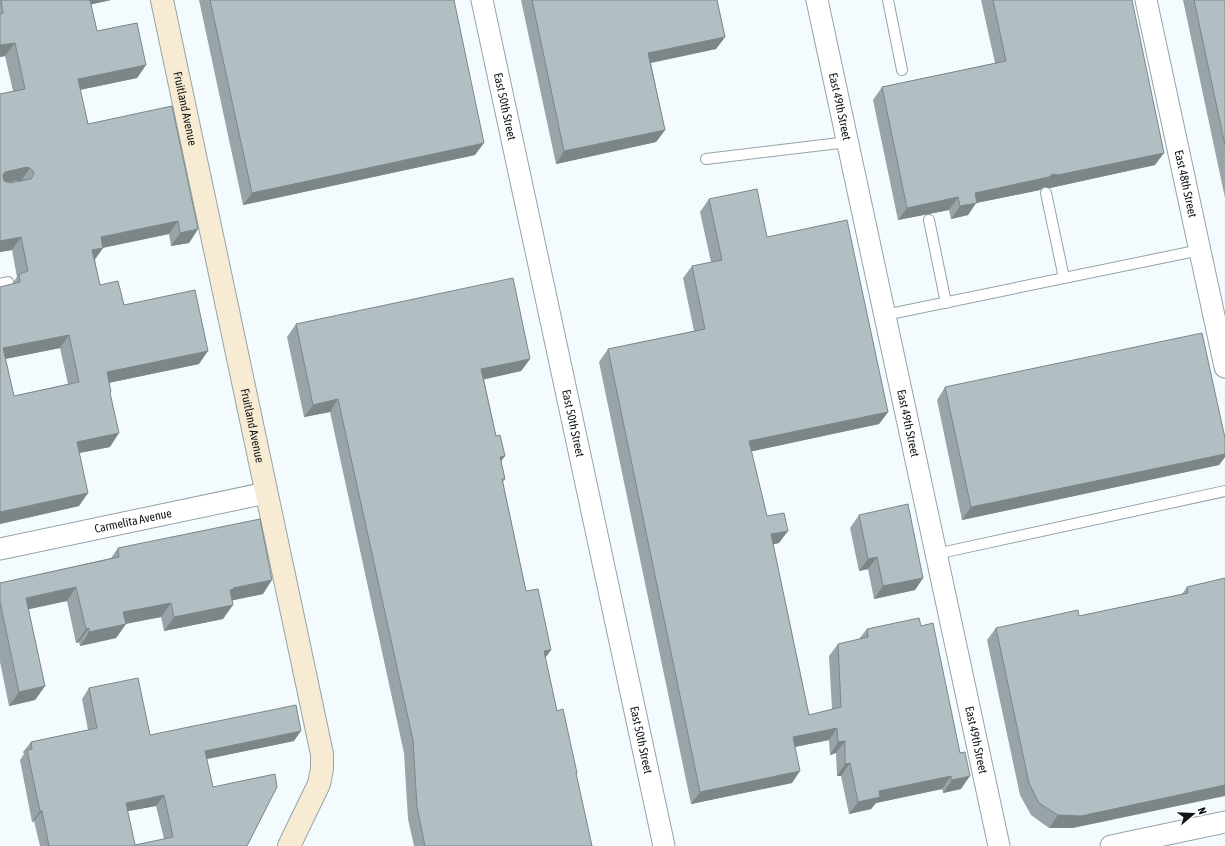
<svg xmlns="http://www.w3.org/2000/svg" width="1225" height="846" viewBox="0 0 1225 846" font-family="'Asap Condensed',sans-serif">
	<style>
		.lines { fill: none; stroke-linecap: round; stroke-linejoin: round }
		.lane-casing { stroke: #96a3a8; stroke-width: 12 }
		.street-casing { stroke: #96a3a8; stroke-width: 23 }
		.secondary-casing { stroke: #96a3a8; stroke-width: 24 }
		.lane { stroke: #fff; stroke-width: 10 }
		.street { stroke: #fff; stroke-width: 21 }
		.secondary { stroke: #f7ecd3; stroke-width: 22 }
		.wall { fill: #98a4a8; fill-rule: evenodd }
		.shaded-wall { fill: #7c8688 }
		.building { fill: #b1bfc3; stroke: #7c8688; fill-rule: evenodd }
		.labels { text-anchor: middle; stroke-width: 3.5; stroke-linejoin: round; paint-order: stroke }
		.street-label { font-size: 12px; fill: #101516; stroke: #fff }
	</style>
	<rect width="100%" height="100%" fill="#f3fbfe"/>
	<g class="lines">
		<!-- lane casing -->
		<g class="lane-casing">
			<path id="lane" d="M888,0L902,70
				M706,159L848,142
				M1046,193L1064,278
				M929,220L946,303
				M0,284L8,282
				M885,315L1200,250
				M936,554L1225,491"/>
		</g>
		<!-- street casing -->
		<g class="street-casing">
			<g id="street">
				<path id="s1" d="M482,0L664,846"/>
				<path id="s2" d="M817,0L999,846"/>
				<path id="s3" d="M1146,0L1225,367"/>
				<path id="s4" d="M0,549L266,493"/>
				<path d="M1111,846L1225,822"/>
			</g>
		</g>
		<!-- secondary casing -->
		<g class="secondary-casing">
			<g id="secondary">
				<path id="s5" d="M162,0L322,754V769L319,784L289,846"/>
			</g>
		</g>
		<!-- lane -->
		<use href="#lane" class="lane"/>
		<!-- street -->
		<use href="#street" class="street"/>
		<!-- secondary -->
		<use href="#secondary" class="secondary"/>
	</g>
	<!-- wall -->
	<path class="wall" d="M0,0H111L91,4L97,31L146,65L137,78L80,90L88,124L198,229L189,243L171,246L169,234L103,248L95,260L100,285L124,305L199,364L109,383L111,392L110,394V447L80,453L79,506L0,524V287L12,284L17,277L12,250L0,252V94L13,91L5,56L0,57ZM17,181H21L10,183L8,182ZM60,348L68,384L14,396L5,359Z
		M199,0H454L475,155L243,205Z
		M521,0H717L725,37L716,49L651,63L665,130L656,142L556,164Z
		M981,0H1132L1155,165L1050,188L1044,187L1040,190L976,203L968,215L951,219L949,210L898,220L873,100L882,87L995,63Z
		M1183,0H1225V198Z
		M709,199L767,237L888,412L879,424L751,451L767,516L779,543L773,544L809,715L832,709L829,656L838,644L859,639L867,629L921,626L961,789L943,793L942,789L876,803L871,809L849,814L841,776H837L836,753L830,755L829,740L795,747L792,783L691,804L599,362L608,349L694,331L683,278L692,266L711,262L700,212Z
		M296,324L530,359L521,371L484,379L505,479L503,482L526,591L551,650L545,658L557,711L577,773L576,774L592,846H414L408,819L404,753L330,412L304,417L287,337Z
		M945,387L1225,438V457L1219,465L962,520L937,400Z
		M859,515L923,578L915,590L874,599L868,569L859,571L850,528Z
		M118,548L263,594L232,600L223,619L164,631L161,617L126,624L116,638L80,646L79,642L76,643L67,601L28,609L45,686L35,700L9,706L0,662V583L111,558Z
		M1225,578L1073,828H1049L1031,815L1020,795L987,640L996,628L1079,616L1182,594L1187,587Z
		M89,688L150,735L294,741L207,759L213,787L247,846H40L34,821L32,822L20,760L24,754L23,752L31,742L88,730L82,699ZM156,806L164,839L135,845L127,811Z"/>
	<!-- shaded-wall -->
	<path class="shaded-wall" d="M84,0H111L80,7Z
		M725,37L716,49L640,65L648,53Z
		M15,43L5,56L0,57V45Z
		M146,65L137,78L69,92L78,79Z
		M665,130L656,142L556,164L564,151Z
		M484,143L475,155L243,205L252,193Z
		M1164,153L1155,165L1050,188L1044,187L1040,190L976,203L968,215L951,219L960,206L975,193L1053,174Z
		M27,167L30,168L21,181H17L0,184V179L5,172Z
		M958,197L949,210L898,220L907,208Z
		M178,221L169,234L91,250L101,237Z
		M198,229L189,243L171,246L180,233Z
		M21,237L12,250L0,252V241Z
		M103,248L93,261L92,250Z
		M69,335L60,348L0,360L3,348Z
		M208,351L199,364L98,385L107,372Z
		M530,359L521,371L473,382L481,369Z
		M338,399L330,412L304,417L313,405Z
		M888,412L879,424L740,454L749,441Z
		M119,433L110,447L68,455L77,442Z
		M1225,454V457L1219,465L962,520L971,507Z
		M505,456L496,468L500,457Z
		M88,493L79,506L0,524V512Z
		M788,531L779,543L762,547L771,534Z
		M877,557L868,569L859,571L868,559Z
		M923,578L915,590L874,599L883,586Z
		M272,580L263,594L225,602L230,590L233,588Z
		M76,587L67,601L16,612L26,598Z
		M171,603L161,617L113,626L123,612Z
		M233,605L223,619L164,631L174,617Z
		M126,624L116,638L80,646L89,632Z
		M89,628L79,642L76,643L86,629Z
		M551,650L542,662L544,651Z
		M45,686L35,700L9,706L19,692Z
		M837,728L829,740L784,749L793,737Z
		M301,731L294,741L197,761L205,751Z
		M845,741L836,753L830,755L838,742Z
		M850,763L841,776H837L845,764Z
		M800,771L792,783L691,804L700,792Z
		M951,776L942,789L876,803L871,809L849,814L858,802L879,791Z
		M970,776L961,789L943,793L952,780Z
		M1225,785V796L1073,828H1049L1058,815Z
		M164,795L156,806L118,813L126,803Z
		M40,811H42L34,821L32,822Z"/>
	<!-- building -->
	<path class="building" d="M1,0H90L97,31L137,23L146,65L78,79L88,124L172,106L198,229L180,233L178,221L101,237L103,248L92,250L100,285L118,281L124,305L195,290L208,351L107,372L111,392L110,393L119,433L77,442L88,493L0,512V287L20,282L19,275L22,273L28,271L21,237L0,241V94L25,89L15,43L0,45V14L3,13ZM27,167L30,168L34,172L33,176L31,179L10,183L4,181L3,175L5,172ZM69,335L79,382L14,396L3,348Z
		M210,0H454L484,143L252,193Z
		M532,0H717L725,37L648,53L665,130L564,151Z
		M993,0H1132L1164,153L1058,175L1053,174L1049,177L975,193L977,203L960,206L958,197L907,208L882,87L1006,61Z
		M1194,0H1225V145Z
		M757,189L767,237L847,220L888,412L749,441L767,516L784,513L788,531L771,534L809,715L841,707L838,644L868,637L867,629L919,618L921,626L933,623L960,753L965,752L970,776L952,780L951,776L879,791L880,797L858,802L850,763L845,764V741L838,742L837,728L793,737L800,771L700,792L608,349L705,329L692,266L722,260L709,199Z
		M513,278L530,359L481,369L496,436L500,435L505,456L500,457L505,479H502L526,591L538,589L551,650L544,651L557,711L563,709L577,773H576L592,846H425L417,807L413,740L338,399L313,405L296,324Z
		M1202,333L1225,438V454L971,507L945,387Z
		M908,504L923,578L883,586L877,557L868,559L859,515Z
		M260,519L272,580L233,588L234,589L230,590L233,605L174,617L171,603L123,612L126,624L89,632V628L86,629L76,587L26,598L45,686L19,692L0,602V583L119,557L118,548Z
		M1225,578V785L1081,816L1058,815L1039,803L1029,783L996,628L1078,610L1079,616L1188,593L1187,587Z
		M138,678L150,735L296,705L301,731L205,751L213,787L275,774L277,787L247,846H49L42,811H40L27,750L32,749L31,742L97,728L89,688ZM164,795L173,837L135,845L126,803Z"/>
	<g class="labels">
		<!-- street labels -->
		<g class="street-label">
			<text dy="4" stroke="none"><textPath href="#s1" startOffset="109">East 50th Street</textPath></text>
			<text dy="4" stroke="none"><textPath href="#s2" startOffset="109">East 49th Street</textPath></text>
			<text dy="4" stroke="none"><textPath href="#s5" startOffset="111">Fruitland Avenue</textPath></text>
			<text dy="4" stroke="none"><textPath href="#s3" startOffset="188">East 48th Street</textPath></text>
			<text dy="4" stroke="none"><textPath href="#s1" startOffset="433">East 50th Street</textPath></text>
			<text dy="4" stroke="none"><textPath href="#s2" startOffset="433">East 49th Street</textPath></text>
			<text dy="4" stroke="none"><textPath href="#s5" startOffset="435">Fruitland Avenue</textPath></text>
			<text dy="4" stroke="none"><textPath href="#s4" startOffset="136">Carmelita Avenue</textPath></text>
			<text dy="4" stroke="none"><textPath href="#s1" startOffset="757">East 50th Street</textPath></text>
			<text dy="4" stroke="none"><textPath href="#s2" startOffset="757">East 49th Street</textPath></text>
		</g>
	</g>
	<!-- north arrow -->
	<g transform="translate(1193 814) rotate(71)" stroke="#ffffff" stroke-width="3" paint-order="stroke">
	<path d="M0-3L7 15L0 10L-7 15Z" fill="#101516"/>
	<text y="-6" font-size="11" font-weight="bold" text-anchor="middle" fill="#101516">N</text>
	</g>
</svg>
